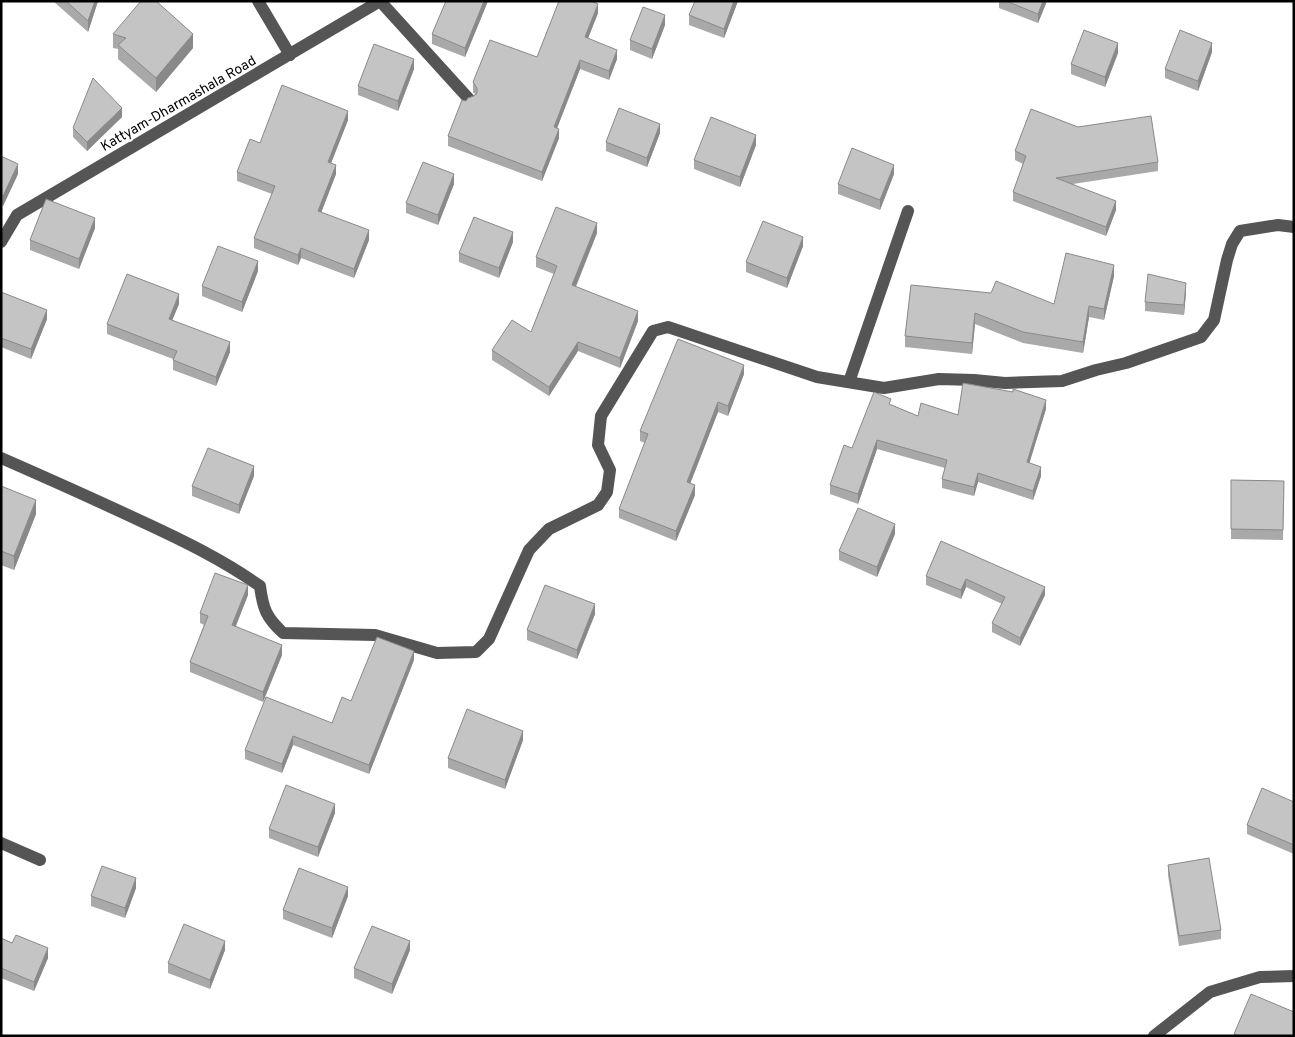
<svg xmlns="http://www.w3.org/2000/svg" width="1295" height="1037" viewBox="0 0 1295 1037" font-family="Overpass,sans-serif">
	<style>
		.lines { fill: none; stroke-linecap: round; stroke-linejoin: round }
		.minor { stroke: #555; stroke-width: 12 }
		.wall { fill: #a9a9a9 }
		.shaded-wall { fill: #898989 }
		.building { fill: #c4c4c4; stroke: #898989 }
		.labels { text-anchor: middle; stroke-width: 4.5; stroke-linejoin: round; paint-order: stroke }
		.street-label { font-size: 14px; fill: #000; stroke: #fff }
	</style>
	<rect width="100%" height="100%" fill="#fff"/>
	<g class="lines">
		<!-- minor -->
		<path class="minor" d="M258,1L290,55
			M380,1L469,99
			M1,242L17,215L380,1
			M849,382L908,211
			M1,458C49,479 96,500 143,522C184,541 223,560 260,586C263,609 266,617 283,633L375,635L437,653L476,652L489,639L529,550L549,529L598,505L607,492L610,470L598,445L601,416L653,331L668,327L817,377L884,388L939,379L974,380L1005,383L1062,381L1096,370L1126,363L1201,337L1214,320L1227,260L1232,244L1240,231L1278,225L1294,227
			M1,843L40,860
			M1154,1036L1210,992L1260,977L1294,976"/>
	</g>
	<!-- wall -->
	<path class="wall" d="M53,1H98L88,32Z
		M488,1L465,57L432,44V34Z
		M738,1L724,38L689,25V15Z
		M999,1H1047L1038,23L999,8Z
		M598,13L588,38L617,59L609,80L580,69L557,128L559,138L542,181L448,146V136L466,101L475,94L473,92V82L537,57Z
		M665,25L652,59L630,50V40Z
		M113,34L193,48L156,92L118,59V49L113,48Z
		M1212,52L1198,91L1165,78V69Z
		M1118,53L1105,87L1071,74V64Z
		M414,69L398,111L358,95V86Z
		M122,117L87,151L73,137V128Z
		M348,120L331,163L336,174L321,212L369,240L354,278L301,258L298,265L254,248V238L272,194L237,181V172L260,143Z
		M660,133L647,167L606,151V142Z
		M756,145L740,187L694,169V160Z
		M1015,151L1158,162V171L1073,184L1116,210L1106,236L1013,201V192L1023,164L1015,160Z
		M1,156L18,174L3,206L1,205Z
		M894,174L880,210L838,194V184Z
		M454,184L438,225L406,213V203Z
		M95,228L79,269L30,250V240Z
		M597,233L576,287L638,321L620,368L578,351L549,396L492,360V350L531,332L554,274L536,267V257Z
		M513,242L499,278L459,262V253Z
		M803,246L787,288L746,272V262Z
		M258,271L242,312L202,296V286Z
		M1114,276L1104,320L1089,317L1083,353L1023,343L975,324L972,354L905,347V336L911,285L1054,304Z
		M1,292L47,319L31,359L1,347Z
		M1186,292L1184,315L1145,311V302Z
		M179,304L172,320L230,352L216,386L173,370V359L107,334V324Z
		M744,374L728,416L718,412L690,483L695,495L676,541L619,518V509L645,443L640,441V431Z
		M891,405L918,416L958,415L1046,409L1029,463L1041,476L1033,500L978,482L974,496L942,488V479L945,468L877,449L858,504L830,494V485L852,448Z
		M254,476L239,514L192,496V486Z
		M1231,480L1284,481L1283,540L1231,539Z
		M1,486L36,514L14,570L1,565Z
		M895,534L877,577L839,560V551Z
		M941,541L1045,595L1020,646L992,632V623L1002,604L966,587L961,599L926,585V576Z
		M248,595L236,626L282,655L263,702L190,672V662L204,625L200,623V613Z
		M595,614L577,659L527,640V630Z
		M414,660L369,774L293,745L282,773L245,759V750L332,723L351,701Z
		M523,740L505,789L448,768V758Z
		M1294,802V854L1247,834V825Z
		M335,813L318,857L269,838V829Z
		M1168,865L1221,930V939L1179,946L1168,875Z
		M136,888L125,918L91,906V896Z
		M348,896L332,938L283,919V910Z
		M1,938L48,958L34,991L1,978Z
		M225,950L210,989L168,973V963Z
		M410,950L392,994L354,978V968Z"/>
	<!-- shaded-wall -->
	<path class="shaded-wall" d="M95,1H98L88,32V21Z
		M484,1H488L465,57V48Z
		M734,1H738L724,38V29Z
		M1043,1H1047L1038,23V14Z
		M598,4V13L585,46V37Z
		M665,15V25L652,59V49Z
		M193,34V48L156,92V78Z
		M1118,43V53L1105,87V77Z
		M1212,43V52L1198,91V81Z
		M617,50V59L609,80V71Z
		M414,59V69L398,111V101Z
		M580,60V69L554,136V127Z
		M122,108V117L87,151V142Z
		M348,111V120L328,171V162Z
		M660,124V133L647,167V158Z
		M559,129V138L542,181V172Z
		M756,135V145L740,187V177Z
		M18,164V174L3,206V196Z
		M336,165V174L318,221V211Z
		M894,165V174L880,210V200Z
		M454,174V184L438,225V215Z
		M1116,201V210L1106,236V227Z
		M95,218V228L79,269V259Z
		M597,223V233L572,295V285Z
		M369,230V240L354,278V269Z
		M513,232V242L499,278V268Z
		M803,237V246L787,288V278Z
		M301,248V258L298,265V255Z
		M258,261V271L242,312V302Z
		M1114,265V276L1104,320V309Z
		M1186,283V292L1184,315V305Z
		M179,294V304L169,328V319Z
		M1089,306V317L1083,353V342Z
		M47,310V319L31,359V349Z
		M638,311V321L620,368V358Z
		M975,313V324L972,354V343Z
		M230,342V352L216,386V377Z
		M578,342V351L549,396V387Z
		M744,365V374L728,416V406Z
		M1046,400V409L1027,471V462Z
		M718,402V412L687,492V482Z
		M877,440V449L858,504V494Z
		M254,466V476L239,514V505Z
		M1041,467V476L1033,500V491Z
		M978,473V482L974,496V487Z
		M695,485V495L676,541V531Z
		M36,500V514L14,570V556Z
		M895,524V534L877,577V567Z
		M966,579V587L961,599V590Z
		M248,585V595L232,635V625Z
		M1045,587V595L1020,646V638Z
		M595,604V614L577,659V650Z
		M282,645V655L263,702V692Z
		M414,651V660L369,774V765Z
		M523,731V740L505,789V780Z
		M293,736V745L282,773V764Z
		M335,804V813L318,857V847Z
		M136,878V888L125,918V908Z
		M348,887V896L332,938V928Z
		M225,941V950L210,989V980Z
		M410,941V950L392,994V984Z
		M48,948V958L34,991V982Z"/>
	<!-- building -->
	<path class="building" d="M66,1H95L88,21Z
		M141,1H156L193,34L156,78L118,45L126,38L113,34Z
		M446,1H484L465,48L432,34Z
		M559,1H591L598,4L585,37L617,50L609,71L580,60L554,127L559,129L542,172L448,136L462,100L466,101L468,98L474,96L477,93V88L473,82L490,40L537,57Z
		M695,1H734L724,29L689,15Z
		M1006,1H1043L1038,14Z
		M643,7L665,15L652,49L630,40Z
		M1084,30L1118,43L1105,77L1071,64Z
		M1180,30L1212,43L1198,81L1165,69Z
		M374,44L414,59L398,101L358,86Z
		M93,78L122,108L87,142L73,128Z
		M282,85L348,111L328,162L336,165L318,211L369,230L354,269L301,248L298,255L254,238L275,186L237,172L250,139L260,143Z
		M619,108L660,124L647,158L606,142Z
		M1031,109L1078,127L1151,116L1158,162L1056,178L1116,201L1106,227L1013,192L1026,156L1015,151Z
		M711,117L756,135L740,177L694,160Z
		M852,148L894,165L880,200L838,184Z
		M1,156L18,164L3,196L1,195Z
		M423,162L454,174L438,215L406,203Z
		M46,199L95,218L79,259L30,240Z
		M556,207L597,223L572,285L638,311L620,358L578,342L549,387L492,350L512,320L531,332L557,266L536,257Z
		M474,217L513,232L499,268L459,253Z
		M763,221L803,237L787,278L746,262Z
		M218,246L258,261L242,302L202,286Z
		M1066,253L1114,265L1104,309L1089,306L1083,342L1023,332L975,313L972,343L905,336L911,285L991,293L996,281L1054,304Z
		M127,274L179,294L169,319L230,342L216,377L173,360L177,351L107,324Z
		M1148,274L1186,283L1184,305L1145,302Z
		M1,292L47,310L31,349L1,338Z
		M678,339L744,365L728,406L718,402L687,482L695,485L676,531L619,509L648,434L640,431Z
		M963,383L1013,392V389L1046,400L1027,462L1041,467L1033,491L978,473L974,487L942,479L947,460L877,440L858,494L830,485L844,445L852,448L874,392L891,399L889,404L918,416L921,403L958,415Z
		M208,448L254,466L239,505L192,486Z
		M1231,480L1284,481L1283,530L1231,529Z
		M1,486L36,500L14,556L1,551Z
		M858,508L895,524L877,567L839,551Z
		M941,541L1045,587L1020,638L992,623L1005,597L966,579L961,590L926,576Z
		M215,573L248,585L232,625L282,645L263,692L190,662L208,616L200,613Z
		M545,585L595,604L577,650L527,630Z
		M377,637L414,651L369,765L293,736L282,764L245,750L266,697L332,723L342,697L351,701Z
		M467,709L523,731L505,780L448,758Z
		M286,785L335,804L318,847L269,829Z
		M1262,788L1294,802V845L1247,825Z
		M1209,858L1221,930L1179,936L1168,865Z
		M102,866L136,878L125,908L91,896Z
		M299,868L348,887L332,928L283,910Z
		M184,924L225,941L210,980L168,963Z
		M372,926L410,941L392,984L354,968Z
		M16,935L48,948L34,982L1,968V938L12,943Z
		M1251,994L1294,1012V1036H1239L1234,1034Z"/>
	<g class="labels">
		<!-- street labels -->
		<g class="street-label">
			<text transform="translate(178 103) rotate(-30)" y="5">Kattyam-Dharmashala Road</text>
		</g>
	</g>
	<!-- border -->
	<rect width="1295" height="1037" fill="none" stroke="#000000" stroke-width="5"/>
</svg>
